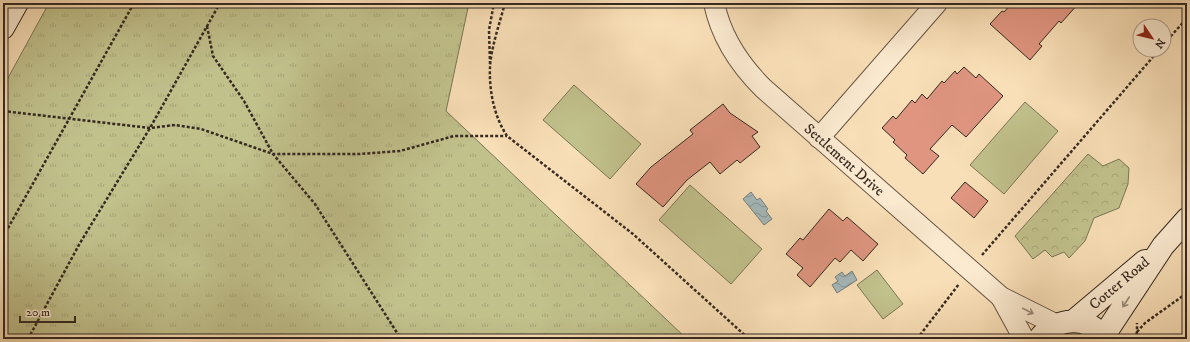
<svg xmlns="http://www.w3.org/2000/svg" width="1190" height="342" viewBox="0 0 1190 342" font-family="'IM FELL DW Pica',serif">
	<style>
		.grass { fill: #c1c18c; stroke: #7b7556 }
		.forest { fill: url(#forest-crowns); stroke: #7b7556 }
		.park { fill: url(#park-tufts); stroke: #7b7556 }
		.water { fill: url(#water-waves); stroke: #787f7d }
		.building { fill: #df9580; stroke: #352921 }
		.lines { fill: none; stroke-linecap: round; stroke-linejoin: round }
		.minor-casing { stroke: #665646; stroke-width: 22 }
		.secondary-casing { stroke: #352921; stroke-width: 24 }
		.path { stroke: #352921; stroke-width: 2.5; stroke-dasharray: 3 2; stroke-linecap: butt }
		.minor { stroke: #fbead0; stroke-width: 20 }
		.secondary { stroke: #fbead0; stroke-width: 22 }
		.oneway { stroke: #988a78 }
		.labels { text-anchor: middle; stroke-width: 4; stroke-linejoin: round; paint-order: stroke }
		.street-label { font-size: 15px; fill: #352921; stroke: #fbead0 }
	</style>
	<defs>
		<pattern id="forest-crowns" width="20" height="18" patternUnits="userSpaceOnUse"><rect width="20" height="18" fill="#c1c18c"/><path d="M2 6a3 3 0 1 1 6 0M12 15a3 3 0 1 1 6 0" fill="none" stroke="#a6a678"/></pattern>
		<pattern id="park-tufts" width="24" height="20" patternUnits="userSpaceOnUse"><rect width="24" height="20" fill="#c1c18c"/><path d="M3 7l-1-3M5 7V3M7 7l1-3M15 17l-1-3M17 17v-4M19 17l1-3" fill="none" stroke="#a6a678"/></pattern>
		<pattern id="water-waves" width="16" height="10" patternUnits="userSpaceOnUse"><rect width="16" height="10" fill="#a4b9bb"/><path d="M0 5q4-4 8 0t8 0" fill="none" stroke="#869698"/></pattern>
	</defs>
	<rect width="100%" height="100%" fill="#f9dfb7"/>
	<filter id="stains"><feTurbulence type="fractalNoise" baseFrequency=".005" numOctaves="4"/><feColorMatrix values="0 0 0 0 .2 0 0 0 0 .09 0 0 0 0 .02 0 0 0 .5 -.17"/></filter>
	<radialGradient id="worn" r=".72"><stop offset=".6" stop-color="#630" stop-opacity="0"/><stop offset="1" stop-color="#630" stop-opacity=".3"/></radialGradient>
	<!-- grass -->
	<path class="grass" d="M574,85L641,144L610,179L543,120Z
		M1025,102L1058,131L1004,194L970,165Z
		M690,185L762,249L731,284L659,220Z
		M877,270L903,304L883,319L857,285Z"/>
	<!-- forest -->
	<path class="forest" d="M1088,154L1103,166L1119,159L1129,168L1128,184L1119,208L1094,218L1085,241L1069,258L1064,252L1052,257L1045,250L1033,259L1015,236Z"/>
	<!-- park -->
	<path class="park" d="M49,3H469L446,111L687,339H3V87Z"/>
	<!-- water -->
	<path class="water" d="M751,192L757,200L760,198L768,209L766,211L772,219L764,225L743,199Z
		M852,271L857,280L837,293L832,285L838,281L835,277L842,272L845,276Z"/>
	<!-- building -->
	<path class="building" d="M1012,3H1079L1061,23L1059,21L1039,44L1042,46L1030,60L990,24L1002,11L1004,12Z
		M964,67L976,78L979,74L1003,96L966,137L952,125L930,149L939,156L923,174L905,158L907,155L893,142L895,140L882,128L893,116L896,119L912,100L915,103L922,94L927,99L942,81L944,83L955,71L957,74Z
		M723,104L730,113L758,132L752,136L760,147L740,163L737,160L720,174L710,162L687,180L663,207L636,184L651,167L693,134L690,130Z
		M965,182L988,201L974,218L951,198Z
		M829,209L843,221L847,217L878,244L863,261L851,250L840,262L835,258L810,287L797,275L803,268L786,254L800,238L803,240Z"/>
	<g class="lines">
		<!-- minor casing -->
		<g class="minor-casing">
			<g id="minor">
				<path id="s1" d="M714,3C721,37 739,64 763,88L1001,297L1055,324"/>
				<path d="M819,138L937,3"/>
				<path d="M1001,297L1024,339"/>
			</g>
		</g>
		<!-- secondary casing -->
		<g class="secondary-casing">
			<path id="secondary" d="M3,28L17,3
				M1075,320L1145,261
				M1103,337L1163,246L1187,219
				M1039,339C1056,317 1089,314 1104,339"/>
		</g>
		<!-- path -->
		<path class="path" d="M505,3C500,22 491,48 490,67C489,91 494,116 507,136L633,234L749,339
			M207,26L213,56L244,101L273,154L315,204L401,339
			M1164,44L1187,18
			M490,64L489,30L494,3
			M3,111L150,128L175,125L201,129L273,154H360L400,151L454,136H507
			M3,237L134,3
			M982,255L1159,50
			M1137,332L1145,323L1187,293
			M28,339L80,243L150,128L220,3
			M917,339L959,284
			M1135,339L1137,332V323"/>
		<!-- minor -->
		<use href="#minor" class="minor"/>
		<!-- secondary -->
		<use href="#secondary" class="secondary"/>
	</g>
	<!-- one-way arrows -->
	<defs><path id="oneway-shaft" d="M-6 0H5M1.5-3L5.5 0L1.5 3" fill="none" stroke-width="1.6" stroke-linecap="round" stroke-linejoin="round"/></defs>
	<g class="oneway">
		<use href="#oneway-shaft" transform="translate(1126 302) rotate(123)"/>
		<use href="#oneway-shaft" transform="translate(1028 311) rotate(27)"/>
	</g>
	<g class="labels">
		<!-- street labels -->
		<g class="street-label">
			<text dy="5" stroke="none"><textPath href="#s1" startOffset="208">Settlement Drive</textPath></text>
			<text transform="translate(1119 283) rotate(-40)" y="5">Cotter Road</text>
		</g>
	</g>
	<!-- margin -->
	<rect width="1190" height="342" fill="none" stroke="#f9dfb7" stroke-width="16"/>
	<rect x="4" y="4" width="1182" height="334" fill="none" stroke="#352921" stroke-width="2"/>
	<rect x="8" y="8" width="1174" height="326" fill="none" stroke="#352921"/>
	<!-- north arrow -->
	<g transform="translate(1152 38) rotate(125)"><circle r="19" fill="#fbead0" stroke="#ac9d8a"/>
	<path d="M0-3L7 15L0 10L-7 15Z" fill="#8f2418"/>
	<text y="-6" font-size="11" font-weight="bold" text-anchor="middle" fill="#352921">N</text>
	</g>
	<!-- scale -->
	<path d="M20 316v6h55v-6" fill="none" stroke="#352921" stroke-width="2"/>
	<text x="26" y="316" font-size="12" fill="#352921" stroke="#fbead0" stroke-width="3" paint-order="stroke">20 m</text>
	<rect width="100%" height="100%" filter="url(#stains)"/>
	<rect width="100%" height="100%" fill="url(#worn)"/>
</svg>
